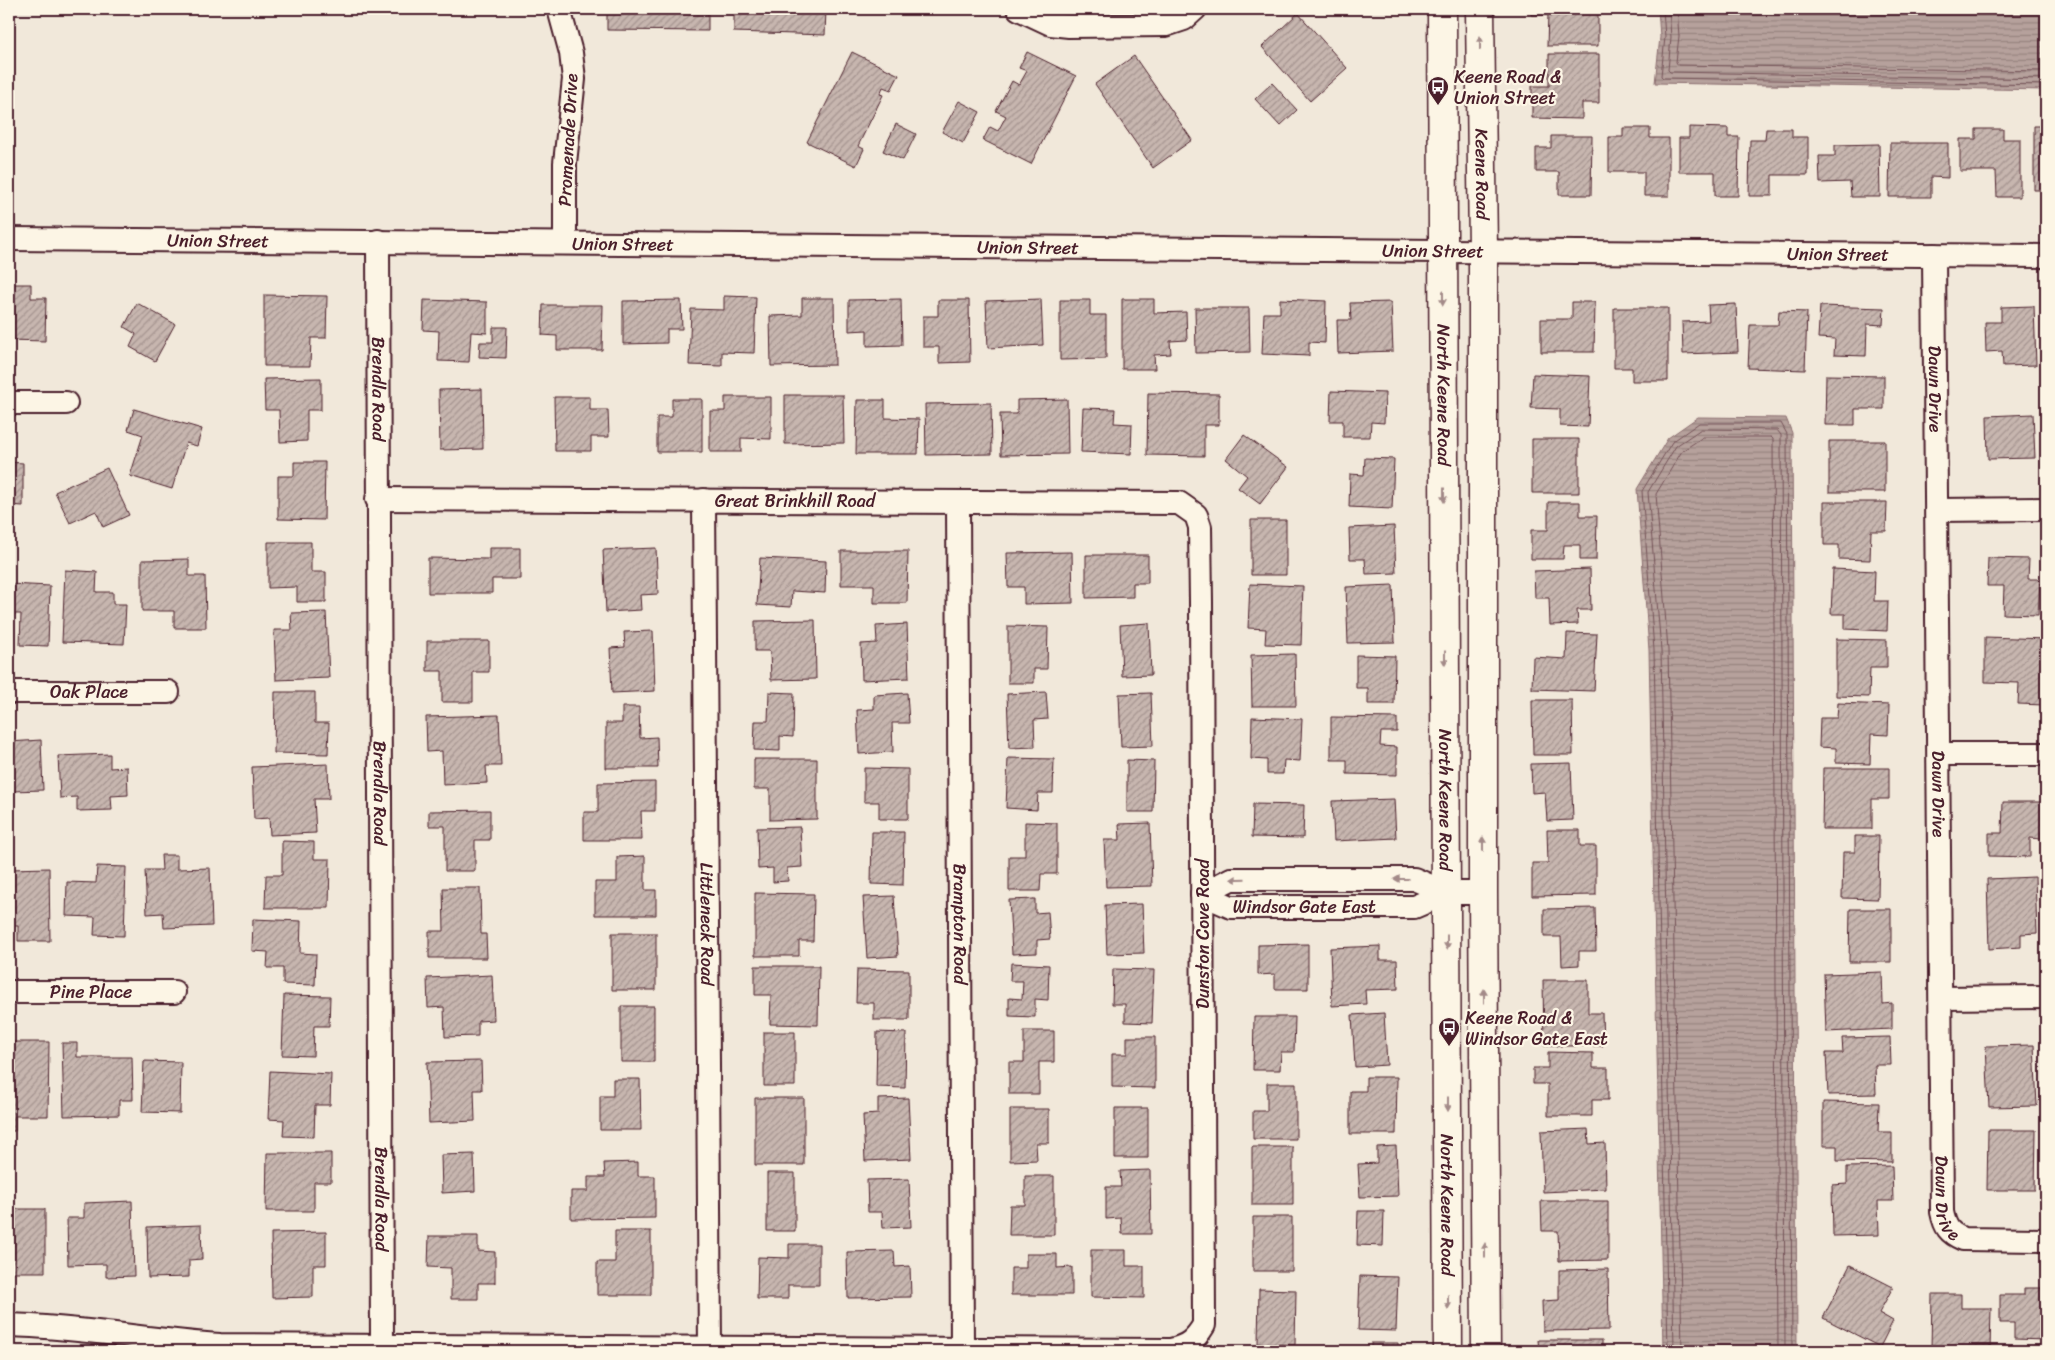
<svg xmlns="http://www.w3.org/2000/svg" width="2055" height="1360" viewBox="0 0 2055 1360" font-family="Sriracha,sans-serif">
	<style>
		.water { fill: url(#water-rules); stroke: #8b6d6f }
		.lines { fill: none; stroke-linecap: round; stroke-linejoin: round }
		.shore { stroke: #755358; stroke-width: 1 }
		.building { fill: url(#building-hatch); stroke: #4a1f2b }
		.minor-casing { stroke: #4a1f2b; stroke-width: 26 }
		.major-casing { stroke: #4a1f2b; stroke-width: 31 }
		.minor { stroke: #fcf5e5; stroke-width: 22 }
		.major { stroke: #fcf5e5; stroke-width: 28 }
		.oneway { fill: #a38a88 }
		.labels { text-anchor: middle; stroke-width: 4.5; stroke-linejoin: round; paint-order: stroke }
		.poi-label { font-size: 18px; fill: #4a1f2b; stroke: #fcf5e5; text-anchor: start }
		.street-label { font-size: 18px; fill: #4a1f2b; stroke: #fcf5e5 }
	</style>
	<defs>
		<pattern id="water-rules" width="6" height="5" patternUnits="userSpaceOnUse" patternTransform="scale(1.25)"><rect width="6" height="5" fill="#b6a19c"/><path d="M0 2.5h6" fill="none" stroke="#96837f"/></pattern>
		<pattern id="building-hatch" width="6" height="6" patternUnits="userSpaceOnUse" patternTransform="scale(1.25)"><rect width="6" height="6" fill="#c7b6af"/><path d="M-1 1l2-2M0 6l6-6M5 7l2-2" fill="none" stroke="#a4938f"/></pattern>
	</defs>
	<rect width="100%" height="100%" fill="#f1e8da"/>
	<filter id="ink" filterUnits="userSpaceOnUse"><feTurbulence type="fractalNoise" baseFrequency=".02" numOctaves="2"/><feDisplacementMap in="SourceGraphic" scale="10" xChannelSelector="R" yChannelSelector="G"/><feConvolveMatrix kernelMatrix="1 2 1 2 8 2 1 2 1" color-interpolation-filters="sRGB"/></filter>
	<g filter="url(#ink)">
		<!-- water -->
		<path class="water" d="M1658,9H2046V90L1655,83L1660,37Z
			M1698,417L1786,418L1792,433L1797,1351H1663L1649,650L1637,489L1668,438Z"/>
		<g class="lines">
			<!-- shore -->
			<path class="shore" d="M1663,9L1665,37L1661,76L1663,78L2046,85
				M1669,9L1671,37L1668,70L1670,72L2046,79
				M1677,9L1679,36L1676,62L1678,65L2046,71
				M1668,1351L1654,650L1642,491L1672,442L1699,423H1781L1787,434L1792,1351
				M1674,1351L1661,650L1648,492L1676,446L1701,429L1777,430L1781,435L1785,1351
				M1682,1351L1668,650L1656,494L1682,451L1703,437H1771L1773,439L1778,1351"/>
		</g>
		<!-- building -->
		<path class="building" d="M607,9H708V31L607,30Z
			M734,9H826L825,35L734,32Z
			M1067,9H1087V13Z
			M1531,9H1598V46H1547L1548,15H1531Z
			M1298,13L1347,68L1310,101L1262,47Z
			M852,52L899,75L891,90L883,87L880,94L883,95L858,146L864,149L856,166L807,142Z
			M1027,52L1076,76L1031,164L983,140L990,127L998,131L1006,116L996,111L1012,81L1019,85L1027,71L1019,68Z
			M1549,54H1599V103H1582V119L1532,118V86H1549Z
			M1134,56L1192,140L1153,168L1095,84Z
			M1272,83L1297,110L1280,126L1255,99Z
			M959,101L980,112L963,143L942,132Z
			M896,124L916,134L903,160L883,151Z
			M2034,126H2046V190H2034Z
			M1689,127L1728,128V137H1739L1738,196H1715V172H1679V138H1689Z
			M1623,128H1650V138H1669V196H1644V172H1609V137H1623Z
			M1766,129H1792V137H1808V175H1772V196H1749L1750,140H1765Z
			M1976,129H2003V139H2020V197H1997L1996,171H1960V139H1976Z
			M1551,136H1592L1591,195H1559V172H1536V148H1551Z
			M1890,143H1948V178L1931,177V197H1889Z
			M1879,144L1880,197H1851L1850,182L1820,183L1819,156H1835V145Z
			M9,284H31V298H46L45,341L9,340Z
			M264,295L327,296L326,338H311L310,366H264Z
			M724,296L756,297L754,353L722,352V366L689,365L691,309L724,310Z
			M802,298H834L835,365L771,366L770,316L802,315Z
			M901,299L902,345L867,346V330L849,331V300Z
			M1041,299L1043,345L988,348L986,301Z
			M1122,299H1154V313L1186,312L1187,340L1170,341L1171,354L1154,355L1155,369H1122Z
			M1280,299L1326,301L1325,343L1309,342V356L1262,354L1264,313H1280Z
			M424,300L487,302V333L471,332L469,362L438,361L439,331L423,330Z
			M681,300L682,329H667V343L623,344V301Z
			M938,300H969L970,362L939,363V347H923V316H938Z
			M1060,300H1090V315H1106V359L1060,360Z
			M1391,302L1393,351L1338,353L1337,320H1351L1350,303Z
			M1572,302H1595L1594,352H1541V319H1572Z
			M137,303L175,324L155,361L130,347L136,334L124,327Z
			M1736,304L1738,352L1683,354L1682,322L1709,321L1708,305Z
			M543,305H603L602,350H557V336L542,335Z
			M1820,306L1884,308L1883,325L1867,324L1866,356L1834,355L1835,339L1818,338Z
			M2034,306L2036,365L2003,366L2002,351L1986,352L1985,322H2001V307Z
			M1195,308H1249L1250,352L1196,353Z
			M1614,308H1668V381H1632V368H1614Z
			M1779,311L1807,312L1805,370L1748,368L1750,325H1778Z
			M493,327H507L506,358L479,357L480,342H493Z
			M1533,374L1590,376L1588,427L1560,426V409L1531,408Z
			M1826,375L1884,376V409H1855V425H1825Z
			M321,378V410H307V441L280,442L279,410H265L264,379Z
			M482,389L483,449L440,450L439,390Z
			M1331,391L1385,393L1384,423L1371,422L1370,437H1343V421H1330Z
			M1148,393L1219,394V425H1204V456L1147,455Z
			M785,395H843L844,443L785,444Z
			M554,397H590V410H608L609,437H591V451H555Z
			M725,397H771V439L741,438V452H710V411H725Z
			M672,399H702V452H657V417H672Z
			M1067,399L1068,454L1001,455L1000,414H1017V400Z
			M857,400H885V418L919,419L918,454H856Z
			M991,403L992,454L926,455L925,404Z
			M1083,408L1115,409L1114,423L1132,424L1131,454L1081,452Z
			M134,409L202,429L197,446L186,443L172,489L130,476L143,435L128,430Z
			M2033,414L2035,458L1988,459L1987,416Z
			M1244,435L1288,467L1260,504L1238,488L1247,476L1226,459Z
			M1532,439H1579V493H1532Z
			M1829,441H1885V492H1829Z
			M1365,458L1394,459L1392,509L1349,507L1350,474L1364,475Z
			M9,462L23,463V506L9,505Z
			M294,462H325L324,520L278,519V476H294Z
			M107,468L129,515L103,527L96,511L70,523L55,492Z
			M1548,502H1580V516H1597L1596,560H1580V545H1564L1563,559H1531V530H1548Z
			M1824,502H1887L1886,531H1871L1870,560L1839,559V545H1824Z
			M1251,520H1286V575H1251Z
			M1394,526L1396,573L1366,574L1365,559H1350L1349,528Z
			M268,542H311V572H326V602H297V587L268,588Z
			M489,548H520V579H492V593H428V558L489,559Z
			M656,548L658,594L640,595L641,610L606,612L603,550Z
			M841,551H908L907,603H874V585H841Z
			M1072,552L1073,603L1024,604V587H1008L1007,553Z
			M1086,555H1148V583H1133V597L1086,598Z
			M760,558L826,561L825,593L792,591L791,607L757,605Z
			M1988,558L2029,559L2028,579H2040L2038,615L2003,614L2004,586H1987Z
			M189,559V576H205L206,628H174V611H142V560Z
			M1590,569L1591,610H1577L1578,624L1550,625L1549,598H1535L1534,571Z
			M1833,569L1875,571L1874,601H1888L1887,631L1845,629V614H1831Z
			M65,570L97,572L96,592H113V604H126L124,644L62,642Z
			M9,584L50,586L48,646L20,645L21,614H9Z
			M1250,584L1303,586L1301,645L1265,644L1266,629L1248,628Z
			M1393,585L1395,642L1348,643L1346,587Z
			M326,612L329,678L276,680L274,630H292L291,613Z
			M815,620L816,679L771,680L770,651H755V621Z
			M1149,623L1151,675L1122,676L1120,625Z
			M907,624L909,678L862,680L861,644L877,643L876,626Z
			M1008,626L1048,627L1047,669H1034V683H1008Z
			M653,631L655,691L612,693L610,648L625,647L624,632Z
			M1567,633L1597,634L1594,691L1532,689L1533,657L1566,659Z
			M1985,637L2046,639L2044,705L2018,704L2019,683L1985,682Z
			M1836,639L1887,640V668H1870L1869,697L1836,696Z
			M427,641H489V672H473V702H442V671H427Z
			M1295,654L1296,706H1252L1251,655Z
			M1356,655L1395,656L1394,704H1368V688H1356Z
			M275,692H315V723H329L328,754L274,753Z
			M769,692L794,693L793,737L780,736V751L754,750L755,721H768Z
			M1046,692L1048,719L1034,720L1035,747L1009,748L1007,694Z
			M907,693L909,723H892L893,752L859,754L857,710L874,709V695Z
			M1151,693L1153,746L1121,747L1119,694Z
			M1532,700H1572L1573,755H1533Z
			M1838,703L1889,705L1888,735L1871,734L1870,764L1836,763V748L1819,747L1820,718H1837Z
			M622,707H639L640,738L657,737L658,768H606V723H622Z
			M499,715L501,766H486L487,783L443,785L442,751L427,752L426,717Z
			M1252,717L1302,719L1300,761L1284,760L1283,774H1267V760L1251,759Z
			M1331,717L1397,718V732H1381L1380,746L1397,747V775L1347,774V760H1331Z
			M41,740L43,790L12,791V808H9V742Z
			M110,754V768L127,767L128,795L111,796L112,810L77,811V797L60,798L58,756Z
			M1008,758L1054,759L1053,793H1038L1037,810L1006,808Z
			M754,759H817V819L770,820V789H754Z
			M1127,760L1154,761L1153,812H1127Z
			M1571,763L1573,820L1547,821L1545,792L1532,793L1531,764Z
			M328,764L329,799H314L316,833L270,835L269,818L254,819L252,767Z
			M864,768L908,769V819H879V802H864Z
			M1823,768H1889V799H1872V829H1822Z
			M655,782V811H641L642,840H584V812H598V783Z
			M1394,799L1396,838L1334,841L1332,801Z
			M2003,802H2042L2041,839L2030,838V857L1989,856V833H2002Z
			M1253,804L1304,805L1303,838L1252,837Z
			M490,810V840H475V871H445V826H429V811Z
			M1025,822L1057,823V874H1041L1040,891H1009V856H1025Z
			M1150,823L1152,886L1106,887L1104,840H1120L1119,824Z
			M800,827L802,867L787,868L788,881L773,882V868L758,869L757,828Z
			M1547,830H1580V846H1596V895L1532,896V863H1548Z
			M872,832H904L903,885L871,884Z
			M1855,836H1879L1878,899L1842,898L1843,852H1855Z
			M282,841L314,842V859H330L329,908H265L266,875H282Z
			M161,855H177V869L210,868L212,926L164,928L163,913L147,914L145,870H162Z
			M645,856V890H656V915H595V882H617V857Z
			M97,866L126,867L124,936L94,935L95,917L66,916L67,882L96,883Z
			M49,868L50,941H18V926H9V869Z
			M2035,877L2037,933L2021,934V947L1989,949L1987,879Z
			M443,888H480L481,934H486L487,958H429V931H444Z
			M755,893L814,894L813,941H799V956H755Z
			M894,896L898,956L867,958L863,897Z
			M1035,899V913L1048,912L1050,939L1037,940V953L1012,954L1009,900Z
			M1142,904L1144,953L1107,954L1105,905Z
			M1595,908L1596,951H1579V965L1562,966L1561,937H1544V909Z
			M1850,909H1891V962H1849Z
			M253,919L301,921L300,953L316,954L315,985L283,984V968H267L268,952L252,951Z
			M612,933H656V990H612Z
			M1308,944V989H1275V974L1258,975V945Z
			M1380,946V960H1397L1398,989L1365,990L1366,1004L1332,1006L1330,948Z
			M1011,963L1049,965L1048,1000L1035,999V1017L1009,1016V998L1022,999L1023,981H1010Z
			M755,966H819L818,1025L770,1024L771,995H755Z
			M857,969L909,970V1020H874V1003H856Z
			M1113,969L1154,970L1152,1023L1125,1022V1004H1112Z
			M1882,972L1883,1004L1892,1003V1029L1826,1032L1824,974Z
			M492,975L494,1020L478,1021V1036L445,1037L444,1007L428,1008L427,978Z
			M1543,980H1588V1013H1602L1603,1046H1544Z
			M284,995L330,996L329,1026H314L313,1056L282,1055Z
			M621,1006H654V1062H621Z
			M1384,1013L1387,1065L1355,1067L1352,1015Z
			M1254,1017H1295L1294,1052H1281L1280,1070H1253Z
			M1024,1031H1054V1062H1039V1094H1009V1062H1024Z
			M764,1032H795V1086H764Z
			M877,1032L906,1033L905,1088L876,1087Z
			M1127,1037H1155V1088L1112,1087V1054H1127Z
			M1890,1037L1891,1065H1875L1876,1094L1828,1095L1826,1053H1843L1842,1038Z
			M9,1042H49L48,1116H15V1131H9Z
			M62,1043H77V1057H132L133,1100H119V1115L64,1116Z
			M2034,1045L2037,1106L1989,1107L1986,1046Z
			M1548,1052L1593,1053V1068H1608V1100H1592V1116H1548V1084H1533V1068H1548Z
			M144,1061L181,1062L180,1113L142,1112Z
			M481,1061L482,1090H474L475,1121L429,1123L427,1062Z
			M270,1071L331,1074L330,1105H315L314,1137L283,1136L284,1120L268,1119Z
			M1366,1077H1397L1396,1134H1350V1091H1366Z
			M613,1079H640L641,1130H600V1096H613Z
			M1267,1083H1296V1139H1253V1111H1267Z
			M755,1098H804V1165H755Z
			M908,1098L911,1159L865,1161L863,1115L878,1114V1099Z
			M1823,1102L1879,1103L1878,1132H1892V1162L1837,1161V1146H1823Z
			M1115,1108H1148V1158H1115Z
			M1010,1109H1049V1143H1036L1037,1160L1010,1161Z
			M1588,1129L1589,1144L1605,1143L1606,1189L1543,1192L1541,1131Z
			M1988,1130H2036L2035,1190H1987Z
			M1396,1146L1398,1196L1360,1197L1358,1164L1377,1163V1147Z
			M1252,1147H1293V1205H1252Z
			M267,1153H331V1182H314V1211H266Z
			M474,1154L475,1191L442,1193L441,1155Z
			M638,1162V1176H655V1218L571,1219V1191H588V1177H605L604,1163Z
			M1892,1166L1893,1201H1878L1879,1235L1833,1236L1832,1185L1847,1184V1167Z
			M1150,1170L1151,1234H1122L1121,1218L1106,1219V1187H1121L1120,1171Z
			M767,1173H795V1231H767Z
			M1025,1176H1054V1235H1009L1010,1205H1025Z
			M909,1179L911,1227L883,1228L882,1212H868L867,1180Z
			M132,1201L134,1276L106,1277V1264L68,1265L67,1218H84V1203Z
			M1541,1201H1608V1260L1559,1261L1558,1231H1542Z
			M9,1209H45V1272H9Z
			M1358,1211H1384L1383,1246L1357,1245Z
			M1253,1217H1292V1271H1253Z
			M201,1225L202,1259L189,1260V1277L148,1278L147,1227Z
			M615,1231H651V1295H597V1262H615Z
			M326,1232V1265H313V1297L272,1298L271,1233Z
			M429,1236H478V1251L495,1252V1283H478V1299H451V1268L428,1267Z
			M789,1244H819V1285H788V1299H757L758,1257L789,1258Z
			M1091,1250H1126V1266H1144V1298L1091,1297Z
			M894,1251L895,1267L910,1266L911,1297L848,1298L847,1252Z
			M1026,1254H1057V1268L1072,1267V1295H1011V1268H1026Z
			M1850,1265L1893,1287L1879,1313L1893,1321L1880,1347L1823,1318Z
			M1608,1269L1609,1330L1543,1331L1542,1301L1559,1300V1270Z
			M1360,1276L1398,1277L1396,1331L1358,1330Z
			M2024,1288H2046V1340L2014,1339V1323H2000V1295H2024Z
			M1259,1289L1296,1290L1295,1345L1258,1344Z
			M1932,1294H1961V1308H1991L1990,1350H1931Z
			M1538,1340H1602V1351H1539Z
			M1371,1343H1398V1351H1371Z"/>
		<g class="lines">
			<!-- minor casing -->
			<g class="minor-casing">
				<g id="minor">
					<path d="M559,9L571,53L574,79L565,163V243"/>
					<path d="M1019,9L1051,24L1069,26L1166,25L1184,19L1195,9"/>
					<path id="s1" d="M9,239L2046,256"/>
					<path id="s2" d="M378,241L382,1345"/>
					<path id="s3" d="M1934,255L1942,1212C1945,1227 1949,1233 1963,1239L2046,1240"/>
					<path d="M9,403H66"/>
					<path id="s4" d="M704,500L710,1347"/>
					<path id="s5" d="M958,502L962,1348"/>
					<path d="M1937,510L2046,509"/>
					<path id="s6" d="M9,692H168"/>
					<path d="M1940,754H2046"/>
					<path id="s7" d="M1202,894L1231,907H1414L1447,893H1483"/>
					<path d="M1202,894L1231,879H1414L1447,893"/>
					<path id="s8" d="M9,992H174"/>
					<path d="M1941,998L2046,997"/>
					<path d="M9,1325C80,1327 149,1340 220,1345L1171,1350C1188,1346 1195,1340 1204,1325L1201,602L1200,527L1196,515L1179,503L377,499"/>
				</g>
			</g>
			<!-- major casing -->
			<g class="major-casing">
				<g id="major">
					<path id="s9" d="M1442,9L1448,1351"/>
					<path id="s10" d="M1480,9L1483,250V893L1486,1351"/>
				</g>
			</g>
			<!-- minor -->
			<use href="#minor" class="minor"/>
			<!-- major -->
			<use href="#major" class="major"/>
		</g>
		<!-- one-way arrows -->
		<defs><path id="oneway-solid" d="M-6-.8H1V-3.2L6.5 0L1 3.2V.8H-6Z" transform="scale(1.25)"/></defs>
		<g class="oneway">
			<use href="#oneway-solid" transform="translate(1480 43) rotate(-90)"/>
			<use href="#oneway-solid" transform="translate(1443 298) rotate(90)"/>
			<use href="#oneway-solid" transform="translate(1444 495) rotate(90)"/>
			<use href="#oneway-solid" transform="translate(1445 658) rotate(90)"/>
			<use href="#oneway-solid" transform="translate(1483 844) rotate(-90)"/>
			<use href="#oneway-solid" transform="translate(1238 879) rotate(178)"/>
			<use href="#oneway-solid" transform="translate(1401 879) rotate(180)"/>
			<use href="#oneway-solid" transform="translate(1447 942) rotate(90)"/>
			<use href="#oneway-solid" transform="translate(1484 996) rotate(-90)"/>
			<use href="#oneway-solid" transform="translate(1448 1104) rotate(90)"/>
			<use href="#oneway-solid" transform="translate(1485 1250) rotate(-90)"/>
			<use href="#oneway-solid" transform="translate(1448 1302) rotate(90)"/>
		</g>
	</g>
	<!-- icons -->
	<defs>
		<g id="bus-pin" transform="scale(1.125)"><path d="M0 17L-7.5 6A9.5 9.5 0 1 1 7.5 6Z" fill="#4a1f2b" stroke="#fcf5e5"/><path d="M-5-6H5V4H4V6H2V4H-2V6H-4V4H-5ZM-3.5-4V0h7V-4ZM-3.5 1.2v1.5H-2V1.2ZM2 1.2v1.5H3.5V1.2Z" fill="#fff"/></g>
	</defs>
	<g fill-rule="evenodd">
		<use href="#bus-pin" x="1438" y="87"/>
		<use href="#bus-pin" x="1449" y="1028"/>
	</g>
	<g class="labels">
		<!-- poi labels -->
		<g class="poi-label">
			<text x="1454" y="83">Keene Road &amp;<tspan x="1454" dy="21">Union Street</tspan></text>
			<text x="1465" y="1024">Keene Road &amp;<tspan x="1465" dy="21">Windsor Gate East</tspan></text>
		</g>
		<!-- street labels -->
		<g class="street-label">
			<text transform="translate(568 140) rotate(-87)" y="6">Promenade Drive</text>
			<text dy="6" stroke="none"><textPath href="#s10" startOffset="165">Keene Road</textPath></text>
			<text dy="6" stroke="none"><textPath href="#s1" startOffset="209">Union Street</textPath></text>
			<text dy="6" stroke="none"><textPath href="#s1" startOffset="614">Union Street</textPath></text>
			<text dy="6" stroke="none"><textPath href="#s1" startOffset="1019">Union Street</textPath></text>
			<text dy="6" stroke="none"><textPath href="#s1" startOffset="1424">Union Street</textPath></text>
			<text dy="6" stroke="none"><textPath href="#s1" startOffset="1829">Union Street</textPath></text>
			<text dy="6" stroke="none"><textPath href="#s2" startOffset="148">Brendla Road</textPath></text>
			<text dy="6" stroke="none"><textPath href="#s3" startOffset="134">Dawn Drive</textPath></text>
			<text dy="6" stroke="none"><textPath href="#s9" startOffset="386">North Keene Road</textPath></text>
			<text x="795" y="507">Great Brinkhill Road</text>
			<text dy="6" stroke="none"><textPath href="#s6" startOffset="80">Oak Place</textPath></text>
			<text dy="6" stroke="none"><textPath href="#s2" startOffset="552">Brendla Road</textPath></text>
			<text dy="6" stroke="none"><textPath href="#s3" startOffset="539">Dawn Drive</textPath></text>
			<text dy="6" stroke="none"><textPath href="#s9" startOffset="791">North Keene Road</textPath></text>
			<text dy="6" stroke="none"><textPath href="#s7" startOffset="105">Windsor Gate East</textPath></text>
			<text dy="6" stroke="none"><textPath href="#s4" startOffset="424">Littleneck Road</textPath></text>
			<text dy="6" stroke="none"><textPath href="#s5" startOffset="422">Brampton Road</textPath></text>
			<text transform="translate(1203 934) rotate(-90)" y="6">Dunston Cove Road</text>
			<text dy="6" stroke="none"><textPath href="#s8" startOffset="82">Pine Place</textPath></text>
			<text dy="6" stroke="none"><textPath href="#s3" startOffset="944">Dawn Drive</textPath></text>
			<text dy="6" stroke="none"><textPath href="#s2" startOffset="958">Brendla Road</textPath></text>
			<text dy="6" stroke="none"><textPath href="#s9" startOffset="1196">North Keene Road</textPath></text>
		</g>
	</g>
	<!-- margin -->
	<rect width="2055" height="1360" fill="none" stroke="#fcf5e5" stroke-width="30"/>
	<rect x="15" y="15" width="2025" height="1330" fill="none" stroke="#4a1f2b" stroke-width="2" filter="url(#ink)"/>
</svg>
